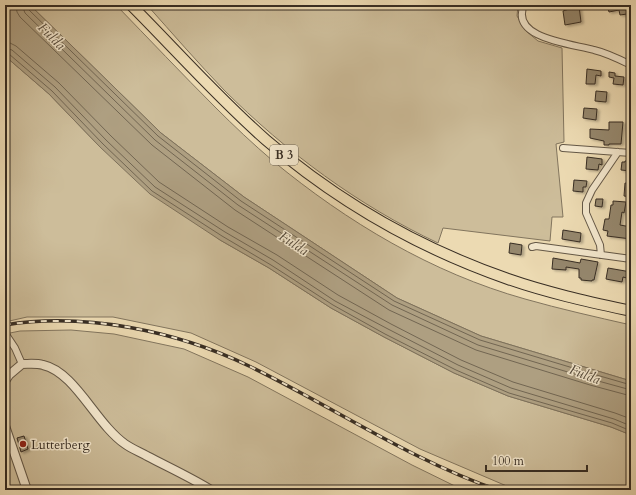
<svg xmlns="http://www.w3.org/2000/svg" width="636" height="495" viewBox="0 0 636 495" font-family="Cardo,serif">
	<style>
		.green { fill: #cdbd9a; stroke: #82755e }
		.water { fill: #ae9f81; stroke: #7e715b }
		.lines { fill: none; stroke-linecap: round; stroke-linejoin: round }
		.shore { stroke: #726652; stroke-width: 1 }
		.building { fill: #95876d; stroke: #372d23; filter: url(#shadow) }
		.minor-casing { stroke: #645847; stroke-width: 8 }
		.tertiary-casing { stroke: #645847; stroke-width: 10 }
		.primary-casing { stroke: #372d23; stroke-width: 12 }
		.minor { stroke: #f3e7cd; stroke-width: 6 }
		.tertiary { stroke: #f3e7cd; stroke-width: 8 }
		.primary { stroke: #ecdab2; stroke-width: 10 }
		.rail-casing { stroke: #372d23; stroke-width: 3.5 }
		.rail { stroke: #f3e7cd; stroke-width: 2; stroke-dasharray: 6; stroke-linecap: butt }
		.poi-dot { fill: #8f2418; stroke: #f3e7cd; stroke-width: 1.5 }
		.labels { text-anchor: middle; stroke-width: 3; stroke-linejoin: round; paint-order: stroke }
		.shield { fill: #f3e7cd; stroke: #6f6556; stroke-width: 1 }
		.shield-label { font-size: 12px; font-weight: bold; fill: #372d23 }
		.poi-label { font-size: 13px; fill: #372d23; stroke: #f3e7cd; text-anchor: start }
		.water-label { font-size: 14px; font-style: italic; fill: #554a3a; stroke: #f3e7cd }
	</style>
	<defs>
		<filter id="shadow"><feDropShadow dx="2.5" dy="1.5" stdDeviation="1" flood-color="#0004"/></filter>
	</defs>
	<rect width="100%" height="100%" fill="#ecdab2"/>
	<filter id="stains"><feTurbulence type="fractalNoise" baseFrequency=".005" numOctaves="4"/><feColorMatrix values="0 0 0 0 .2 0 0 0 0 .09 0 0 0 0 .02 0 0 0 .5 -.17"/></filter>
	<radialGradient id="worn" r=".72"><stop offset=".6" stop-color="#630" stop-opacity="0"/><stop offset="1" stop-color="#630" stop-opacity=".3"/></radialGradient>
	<!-- green -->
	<path class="green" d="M30,5H116C149,39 182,74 216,108C234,126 253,144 273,161C347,222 432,273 525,299C560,309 596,317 631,325V381L481,336L397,298L244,197L161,133Z
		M147,5H518L517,16L526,31L538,41L562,48L564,142L556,144L563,217H552L550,241L443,228L438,243C359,206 286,152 224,90C198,63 172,33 147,5Z
		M5,56L49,94L100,147L220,240L269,268L331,308L384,337L454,373L508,396L611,427L631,435V490H516L420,449L256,362L191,333L113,317H27L5,322Z
		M71,330L114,334L184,349L248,377L412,465L463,490H5V334L20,331Z"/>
	<!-- water -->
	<path class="water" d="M5,5H30L161,133L244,197L397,298L481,336L631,381V435L611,427L508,396L454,373L384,337L331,308L269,268L220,240L150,194L100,147L49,94L5,56Z"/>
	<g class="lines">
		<!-- shore -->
		<path class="shore" d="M16,5L17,12L20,17L152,145L235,210L389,310L476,350L590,385L631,396
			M22,5L25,13L155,140L238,205L392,305L478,345L591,379L631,390
			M27,5L29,10L158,136L241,201L394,301L480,340L593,374L631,385
			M5,42L10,43L16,46L59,83L111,136L159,182L228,227L277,255L338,295L391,324L461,360L513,382L615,413L631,419
			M5,48L12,50L55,87L106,140L155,187L225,232L273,260L335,301L388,329L458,365L511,388L614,419L631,426
			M5,53L9,54L52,91L103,144L152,191L222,236L271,265L333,305L385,334L456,370L509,393L612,423L631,431"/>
	</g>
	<!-- building -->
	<path class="building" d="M607,5H631V8L626,9L627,14L620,15L619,10L609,12Z
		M579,6L581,22L565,25L563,11Z
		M587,69L601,71V76L596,75L595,84H586Z
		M609,72L615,73V76L624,77L623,85L613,84L614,78L609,77Z
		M596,91L607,92L606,102L595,101Z
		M584,108L597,109L596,120L583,118Z
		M609,122H623L621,144H609V145H604V141L590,138V129L609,130Z
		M587,157L602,159V165L599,164L598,170L586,169Z
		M625,161H631V171L621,170L622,162H625Z
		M574,180L587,181L586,187H583V192L573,191Z
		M625,183L631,184V197L624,196Z
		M596,199H603L602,207L595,206Z
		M613,201L626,202L624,213L622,212L620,225L631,227V239L607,236L608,231L603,230L605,219H609L611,205H613Z
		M563,230L581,233L580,242L562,239Z
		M510,243L522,245L521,255L509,253Z
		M553,258L580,263L581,259L598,262L594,280H592V281L581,280V278H579V269L566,267V270L552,269Z
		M608,268L631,272V279L623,277L622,282L606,279Z
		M24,436L28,449L21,452L17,438Z"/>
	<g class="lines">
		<!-- minor casing -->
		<g class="minor-casing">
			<path id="minor" d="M524,5C509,39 574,44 594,50C607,53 619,59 631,65
				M563,148L631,153
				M532,247L536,246L631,259
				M601,255L600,245L586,213V203L592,190L618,152
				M5,333L15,348L22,364"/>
		</g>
		<!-- tertiary casing -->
		<g class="tertiary-casing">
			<path id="tertiary" d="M5,381L9,375L22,364C29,364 36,363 43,365C75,372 96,424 125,444C132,449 140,452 147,456C168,467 190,477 211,490
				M5,426L27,490"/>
		</g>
		<!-- primary casing -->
		<g class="primary-casing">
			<path id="primary" d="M131,5C176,50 218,98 266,140C337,201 419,248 508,279C548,293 590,302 631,311"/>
		</g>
		<!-- minor -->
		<use href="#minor" class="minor"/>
		<!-- tertiary -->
		<use href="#tertiary" class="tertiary"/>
		<!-- primary -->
		<use href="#primary" class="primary"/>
		<!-- rail casing -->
		<g class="rail-casing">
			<path id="rail" d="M5,325C85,312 177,331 249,366C332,406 410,460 498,490"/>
		</g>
		<!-- rail -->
		<use href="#rail" class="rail"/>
	</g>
	<!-- markers -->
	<circle class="poi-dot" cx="23" cy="444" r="4"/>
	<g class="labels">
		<!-- shield labels -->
		<rect class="shield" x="270" y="145" width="28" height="20" rx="3"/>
		<g class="shield-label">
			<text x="284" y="159">B 3</text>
		</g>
		<!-- poi labels -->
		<g class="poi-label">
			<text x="31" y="449">Lutterberg</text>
		</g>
		<!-- water labels -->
		<g class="water-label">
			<text transform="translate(52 36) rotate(45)" y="5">Fulda</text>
			<text transform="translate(294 243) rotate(33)" y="5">Fulda</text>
			<text transform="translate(585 374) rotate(21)" y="5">Fulda</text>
		</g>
	</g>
	<!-- margin -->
	<rect width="636" height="495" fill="none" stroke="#ecdab2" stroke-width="20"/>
	<rect x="6" y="6" width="624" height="483" fill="none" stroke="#372d23" stroke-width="2"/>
	<rect x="10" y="10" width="616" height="475" fill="none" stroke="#372d23"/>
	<!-- scale -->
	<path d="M486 465v6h101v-6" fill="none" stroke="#372d23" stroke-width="2"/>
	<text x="492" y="465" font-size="12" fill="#372d23" stroke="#f3e7cd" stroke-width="3" paint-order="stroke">100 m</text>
	<rect width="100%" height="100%" filter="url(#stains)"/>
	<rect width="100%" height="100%" fill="url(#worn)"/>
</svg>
